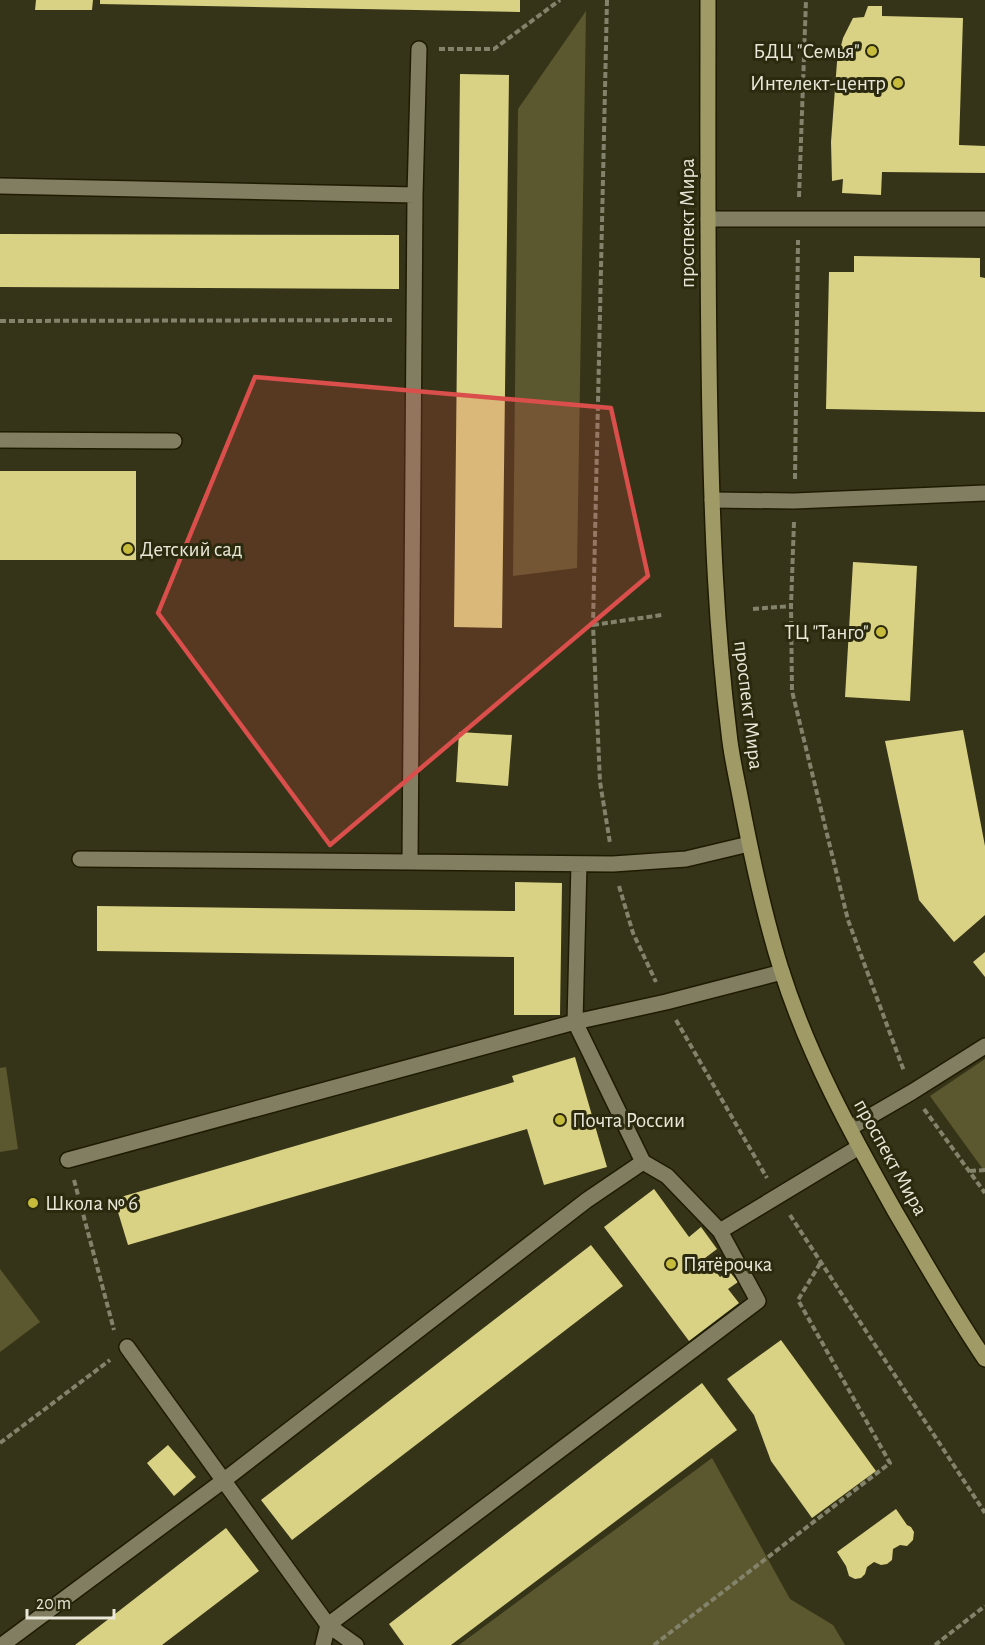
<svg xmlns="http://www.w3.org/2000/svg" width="985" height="1645" viewBox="0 0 985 1645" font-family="'Alegreya Sans',sans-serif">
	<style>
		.green { fill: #5b582f }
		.building { fill: #d9d285 }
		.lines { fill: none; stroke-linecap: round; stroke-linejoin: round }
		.lane-casing { stroke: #1e1b02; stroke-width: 18 }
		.primary-casing { stroke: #1e1b02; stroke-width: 18 }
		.path { stroke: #83826b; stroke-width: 4; stroke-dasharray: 6 3; stroke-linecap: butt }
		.lane { stroke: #817e61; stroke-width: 15 }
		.primary { stroke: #a09b66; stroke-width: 15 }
		.marked { fill: #da4e4b; fill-opacity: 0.2; stroke: #da4e4b; stroke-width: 4.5; stroke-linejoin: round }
		.poi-dot { fill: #c7bb3b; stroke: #2c2a0e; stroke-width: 2 }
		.labels { text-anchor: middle; stroke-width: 6; stroke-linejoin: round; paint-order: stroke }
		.poi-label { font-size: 21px; fill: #e9e8d8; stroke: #2c2a0e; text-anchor: start }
		.street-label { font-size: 21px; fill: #e9e8d8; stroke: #2c2a0e }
	</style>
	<rect width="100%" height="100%" fill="#363418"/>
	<!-- green -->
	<path class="green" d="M586,11L577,568L513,576L518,109Z
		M985,1059V1172L930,1096Z
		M6,1067L18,1149L0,1152V1068Z
		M0,1269L40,1322L0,1352Z
		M712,1458L790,1599L833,1625L845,1645H459Z"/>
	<!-- building -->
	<path class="building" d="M36,0H93L92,10H35Z
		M100,0H520V12L100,4Z
		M868,6H882V16L963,18L959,145L985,146V173L882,172L881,195L842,193L843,179L832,181L831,142L837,62L843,38L853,18L864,17Z
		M460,74L509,75L502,628L454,627Z
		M0,234L399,235V289L0,287Z
		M854,256L980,258V277L985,278V412L826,409L829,272H854Z
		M0,471H136V560H0Z
		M853,562L917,566L910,701L845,697Z
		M963,730L985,846V915L954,942L919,900L885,741Z
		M459,732L512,735L508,786L456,782Z
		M515,882L562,883L560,1015H514V957L97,951V906L515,911Z
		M985,952V977L973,962Z
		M575,1057L607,1167L544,1185L527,1129L128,1245L114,1199L514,1082L512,1076Z
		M654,1189L689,1237L701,1227L717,1249L705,1258L720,1277L729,1271L738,1282L728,1289L739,1303L689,1341L604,1227Z
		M591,1245L623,1286L292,1540L261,1500Z
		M781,1340L876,1471L812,1518L771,1461L754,1415L727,1379Z
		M702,1383L737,1430L451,1645H404L389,1624Z
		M168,1445L196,1477L174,1496L147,1463Z
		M896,1509L907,1525L911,1527L914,1532L913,1540L907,1546L900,1545L893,1549L892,1560L887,1564L881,1565L874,1562L867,1567L865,1574L861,1578L855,1579L849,1576L846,1566L837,1552Z
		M226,1528L259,1571L162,1645H75Z"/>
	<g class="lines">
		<!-- lane casing -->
		<g class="lane-casing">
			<path id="lane" d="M419,49L415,195L410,862L613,864L686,859L749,844
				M0,186L415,195
				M708,219H985
				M0,440L174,441
				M712,500L794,501L985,493
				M80,859L410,862
				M850,1128L912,1092L985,1046
				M68,1160L575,1022L666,1002L782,972
				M720,1231L859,1147
				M127,1347L328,1625L356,1645
				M2,1645L223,1481L587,1200L643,1162
				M323,1645L328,1625L758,1301L720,1231L667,1176L643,1162L575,1022L579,864"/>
		</g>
		<!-- primary casing -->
		<g class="primary-casing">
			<path id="primary" d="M708,0C708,140 707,280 710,420C712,525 716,629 729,733C731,754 736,775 740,796C751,854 763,912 781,969C808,1055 852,1135 896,1213C925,1262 953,1312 985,1359"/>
		</g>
		<!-- path -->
		<path class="path" d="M607,0L593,625L600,782L610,843
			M439,49H494L560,0
			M799,197L806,0
			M0,321L392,320
			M795,479L798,240
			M794,522L791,606L792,691L848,920L904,1071
			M753,609L791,606
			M593,625L662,615
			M619,886L633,933L656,982
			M676,1020L767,1178
			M924,1109L985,1193
			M970,1171L985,1170
			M74,1180L114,1330
			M790,1215L985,1513
			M0,1443L110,1360
			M654,1645L890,1463L798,1300L821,1262
			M935,1645L985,1606"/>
		<!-- lane -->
		<use href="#lane" class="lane"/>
		<!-- primary -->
		<use href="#primary" class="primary"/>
	</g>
	<!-- marked area -->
	<path class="marked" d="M255,377L611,408L648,576L330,845L158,613Z"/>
	<!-- markers -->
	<g class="poi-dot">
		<circle cx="872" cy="51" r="6"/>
		<circle cx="898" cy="83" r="6"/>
		<circle cx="128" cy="549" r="6"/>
		<circle cx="881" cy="632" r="6"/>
		<circle cx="560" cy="1120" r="6"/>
		<circle cx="33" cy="1203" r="6"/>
		<circle cx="671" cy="1264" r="6"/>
	</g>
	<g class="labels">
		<!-- poi labels -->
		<g class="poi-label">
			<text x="860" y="58" text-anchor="end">БДЦ "Семья"</text>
			<text x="886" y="90" text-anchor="end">Интелект-центр</text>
			<text x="140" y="556">Детский сад</text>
			<text x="869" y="639" text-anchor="end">ТЦ "Танго"</text>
			<text x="572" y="1127">Почта России</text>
			<text x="45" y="1210">Школа № 6</text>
			<text x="683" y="1271">Пятёрочка</text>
		</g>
		<!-- street labels -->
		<g class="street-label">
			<text transform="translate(687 223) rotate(-90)" y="7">проспект Мира</text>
			<text transform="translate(749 705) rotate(83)" y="7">проспект Мира</text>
			<text transform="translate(891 1157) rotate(61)" y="7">проспект Мира</text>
		</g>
	</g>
	<!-- scale -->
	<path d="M27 1609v9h87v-9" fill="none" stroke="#e9e8d8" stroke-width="3"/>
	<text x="36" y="1609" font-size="18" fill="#e9e8d8" stroke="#2c2a0e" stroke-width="4.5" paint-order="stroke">20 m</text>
</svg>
